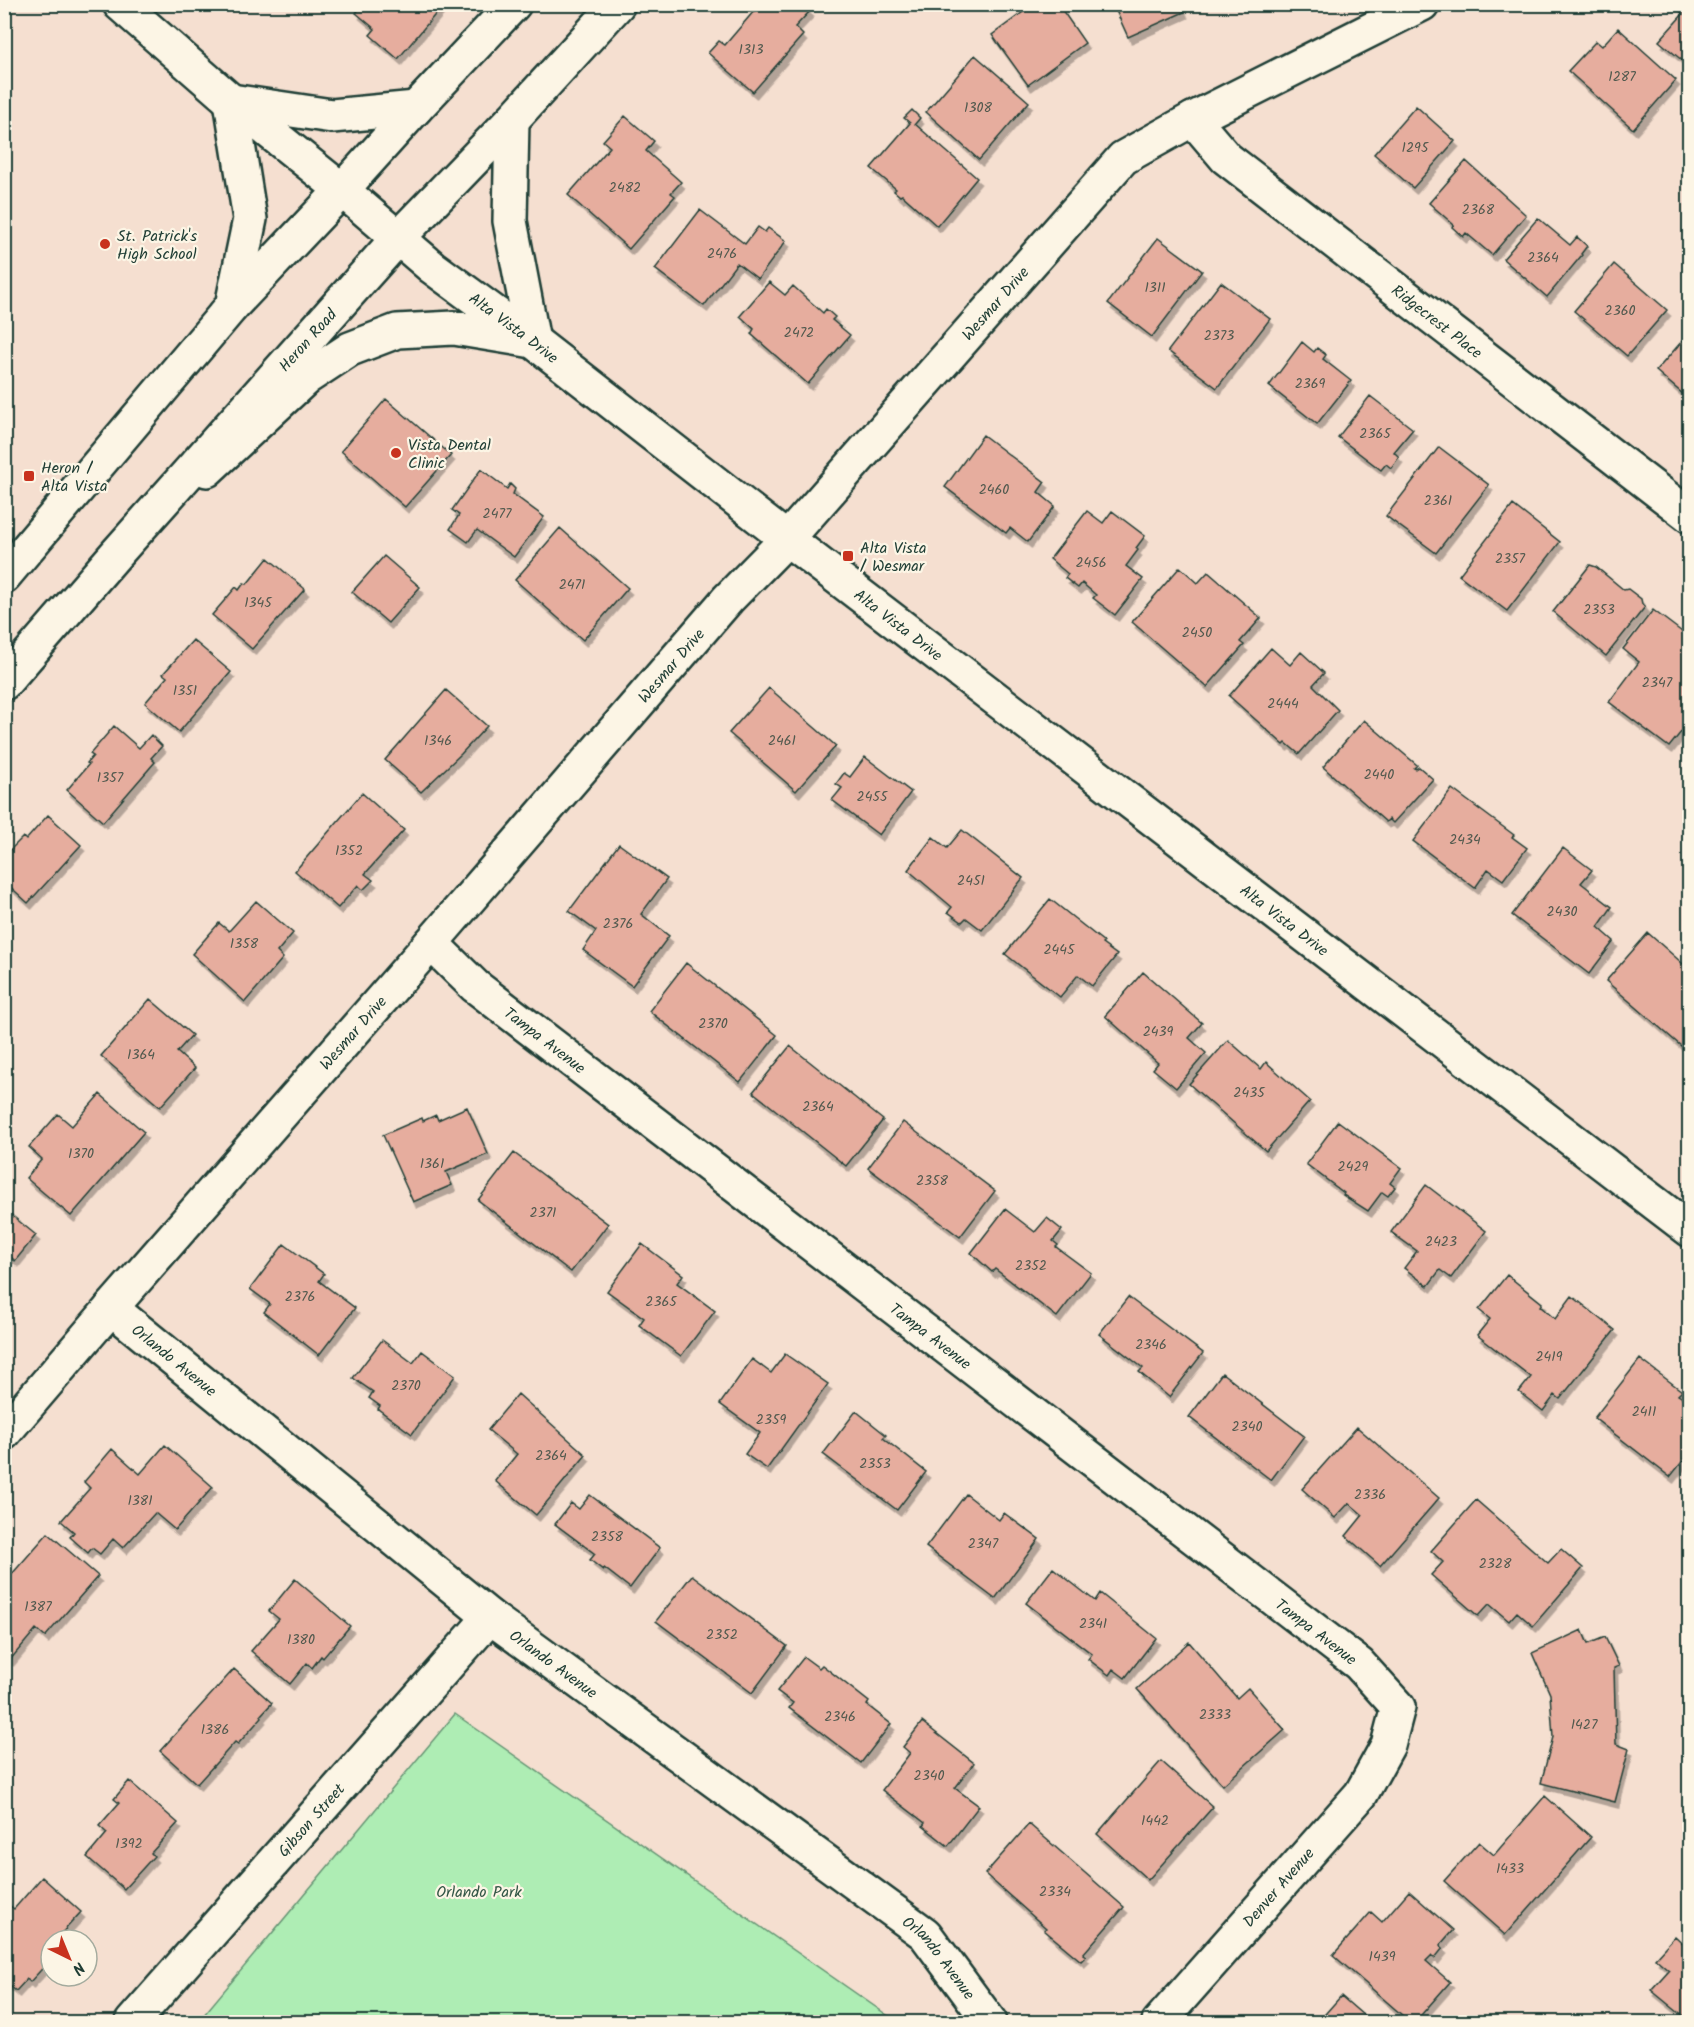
<svg xmlns="http://www.w3.org/2000/svg" width="1694" height="2027" viewBox="0 0 1694 2027" font-family="Kalam,sans-serif">
	<style>
		.green { fill: #aeedb4; stroke: #669574; stroke-width: 1.5 }
		.building { fill: #e6ad9e; stroke: #1f3d34; stroke-width: 1.5; filter: url(#shadow) }
		.lines { fill: none; stroke-linecap: round; stroke-linejoin: round }
		.minor-casing { stroke: #1f3d34; stroke-width: 38 }
		.tertiary-casing { stroke: #1f3d34; stroke-width: 38 }
		.secondary-casing { stroke: #1f3d34; stroke-width: 38 }
		.primary-casing { stroke: #1f3d34; stroke-width: 38 }
		.minor { stroke: #fcf5e5; stroke-width: 33 }
		.tertiary { stroke: #fcf5e5; stroke-width: 33 }
		.secondary { stroke: #fcf5e5; stroke-width: 33 }
		.primary { stroke: #fcf5e5; stroke-width: 33 }
		.poi-dot { fill: #c8321e; stroke: #fcf5e5; stroke-width: 2 }
		.labels { text-anchor: middle; stroke-width: 4.5; stroke-linejoin: round; paint-order: stroke }
		.number-label { font-size: 14px; fill: #51594e }
		.poi-label { font-size: 16px; fill: #1f3d34; stroke: #fcf5e5; text-anchor: start }
		.street-label { font-size: 16px; fill: #1f3d34; stroke: #fcf5e5 }
		.park-label { font-size: 16px; fill: #345747; stroke: #fcf5e5 }
	</style>
	<defs>
		<filter id="shadow"><feDropShadow dx="3.5" dy="6" stdDeviation="0" flood-color="#0004"/></filter>
	</defs>
	<rect width="100%" height="100%" fill="#f5dfd0"/>
	<filter id="ink" filterUnits="userSpaceOnUse"><feTurbulence type="fractalNoise" baseFrequency=".0167" numOctaves="2"/><feDisplacementMap in="SourceGraphic" scale="12" xChannelSelector="R" yChannelSelector="G"/><feConvolveMatrix kernelMatrix="1 2 1 2 8 2 1 2 1" color-interpolation-filters="sRGB"/></filter>
	<g filter="url(#ink)">
		<!-- green -->
		<path class="green" d="M455,1714L897,2022H198Z"/>
		<!-- building -->
		<path class="building" d="M363,4H444L398,59L370,35L375,29L356,13Z
			M760,4H802L810,11L795,27L803,35L753,92L708,53L719,41L725,45Z
			M1034,4H1058L1085,43L1028,85L992,35Z
			M1113,4H1181L1184,12L1128,37Z
			M1686,4H1690V67L1659,41L1683,14L1680,11Z
			M1618,28L1676,80L1633,129L1568,71L1596,41L1602,46Z
			M975,55L1029,102L979,160L926,112Z
			M1416,106L1455,141L1413,188L1374,154Z
			M912,110L920,118L915,124L977,178L937,226L902,195L900,196L894,191L896,189L871,168L910,123L904,118Z
			M625,116L654,141L646,151L681,182L671,193L675,196L629,249L568,195L610,147L603,141Z
			M1466,161L1526,215L1492,255L1466,233L1463,237L1452,227L1454,225L1429,203Z
			M700,210L745,244L758,227L765,232L768,228L786,241L758,279L737,263L704,306L655,269Z
			M1538,218L1570,245L1577,237L1587,246L1581,254L1582,255L1547,297L1503,259Z
			M1158,238L1202,271L1152,337L1108,303Z
			M1614,264L1667,310L1627,356L1574,311Z
			M769,282L785,295L793,286L823,313L826,309L835,317L832,320L850,335L808,384L751,334L754,329L740,316Z
			M1221,282L1270,319L1217,388L1168,351Z
			M1690,332V400L1656,371Z
			M1302,342L1314,352L1317,348L1326,355L1323,359L1351,381L1317,424L1269,386Z
			M1370,396L1413,429L1394,452L1399,457L1391,468L1386,464L1381,470L1338,437Z
			M386,399L451,455L405,507L341,451Z
			M983,435L1045,482L1038,492L1055,506L1028,542L1010,528L1006,533L945,487Z
			M1439,447L1489,485L1436,553L1386,516Z
			M481,469L507,489L510,484L515,489L513,494L544,517L514,557L477,530L468,542L450,529L459,515L452,510Z
			M1513,505L1560,542L1507,611L1459,575Z
			M1087,511L1103,523L1112,511L1145,536L1136,548L1138,550L1126,566L1143,579L1115,615L1093,598L1096,595L1082,583L1078,588L1065,578L1068,574L1050,559Z
			M560,528L628,588L583,640L515,580Z
			M384,556L420,587L388,623L352,592Z
			M268,558L305,589L252,649L212,615L236,587L239,590L244,583L247,584Z
			M1590,565L1596,567L1624,590L1628,589L1641,599L1642,604L1645,607L1606,656L1553,612Z
			M1180,567L1198,583L1208,572L1261,618L1240,642L1244,645L1207,687L1132,622Z
			M1653,610L1690,638V721L1669,747L1609,702L1639,662L1623,649Z
			M193,640L231,672L179,732L145,703L167,677L163,674Z
			M1271,648L1290,665L1301,652L1324,673L1313,685L1338,710L1299,754L1286,743L1284,745L1229,696Z
			M769,688L836,746L796,791L729,733Z
			M446,690L487,726L461,754L421,792L385,760Z
			M1364,720L1417,765L1414,768L1416,769L1419,767L1433,779L1393,823L1389,819L1386,822L1323,767Z
			M114,726L139,748L151,735L162,746L151,758L155,762L103,822L67,790L89,764L87,763L93,756L90,754Z
			M865,757L911,792L879,835L832,800L842,788L836,784L844,773L850,777Z
			M1452,789L1514,835L1512,837L1527,848L1503,880L1488,869L1475,888L1413,841Z
			M362,793L404,830L365,874L373,880L363,890L358,885L338,908L295,871Z
			M48,815L81,845L28,903L4,881V856L23,837L26,840Z
			M962,830L1023,878L982,930L966,918L962,922L948,912L952,907L908,870L933,837L947,848Z
			M619,844L667,879L641,914L669,936L632,986L583,950L596,931L569,911Z
			M1563,848L1592,870L1581,883L1612,907L1598,927L1614,941L1589,974L1512,915Z
			M1050,899L1104,942L1102,944L1117,955L1092,986L1078,975L1060,997L1005,954Z
			M256,901L293,933L277,952L283,958L245,1002L192,954L219,923L229,931Z
			M1648,933L1690,970V1037L1681,1046L1606,981Z
			M686,963L777,1035L740,1082L649,1011Z
			M1143,972L1202,1023L1189,1038L1206,1053L1176,1088L1153,1069L1158,1063L1105,1016Z
			M150,999L192,1035L177,1052L195,1068L160,1107L101,1056Z
			M1228,1040L1261,1069L1266,1062L1310,1101L1266,1151L1189,1084Z
			M790,1046L883,1120L846,1166L753,1092Z
			M100,1094L144,1132L71,1216L26,1178L42,1159L29,1147L58,1114L72,1126Z
			M467,1107L488,1154L446,1172L452,1185L413,1202L383,1135L422,1118L423,1121L436,1115L438,1120Z
			M1338,1121L1401,1168L1390,1183L1395,1187L1388,1196L1382,1192L1368,1211L1343,1195L1344,1193L1306,1164Z
			M903,1122L995,1191L960,1237L868,1168Z
			M514,1153L608,1224L571,1272L478,1200Z
			M1426,1185L1486,1231L1451,1278L1440,1270L1428,1286L1404,1268L1417,1251L1391,1232Z
			M4,1209L36,1235L15,1261L10,1256L4,1263Z
			M1005,1209L1035,1232L1047,1218L1062,1230L1053,1241L1058,1245L1056,1247L1091,1273L1057,1317L995,1269L992,1272L971,1253Z
			M284,1244L324,1274L319,1281L355,1308L319,1355L264,1312L270,1304L250,1289Z
			M642,1244L683,1275L677,1283L715,1311L681,1356L639,1325L644,1318L607,1291Z
			M1507,1275L1542,1303L1540,1306L1555,1319L1572,1296L1615,1330L1560,1399L1555,1395L1543,1411L1519,1392L1531,1377L1477,1335L1490,1319L1479,1310Z
			M1128,1297L1203,1353L1169,1397L1139,1372L1143,1368L1099,1334Z
			M382,1340L413,1363L422,1351L455,1376L412,1434L378,1409L380,1406L369,1398L373,1392L353,1378Z
			M785,1354L828,1384L767,1469L745,1454L760,1433L720,1404L752,1359L771,1373Z
			M1640,1359L1682,1391L1678,1395L1690,1403V1452L1670,1477L1594,1418Z
			M1222,1373L1304,1436L1271,1480L1189,1417Z
			M518,1394L586,1455L536,1515L495,1481L517,1454L488,1430Z
			M856,1411L886,1435L883,1438L926,1472L897,1510L823,1454Z
			M1357,1427L1439,1498L1380,1566L1346,1536L1363,1515L1349,1503L1335,1518L1302,1489Z
			M165,1445L213,1487L175,1530L155,1513L123,1548L113,1539L100,1554L92,1548L88,1553L70,1537L74,1532L61,1521L90,1488L84,1482L112,1449L140,1474Z
			M966,1494L999,1520L1004,1513L1039,1539L995,1599L926,1547Z
			M590,1495L660,1548L630,1588L604,1568L603,1570L590,1560L595,1554L555,1524L571,1503L579,1509Z
			M1476,1500L1548,1563L1561,1549L1583,1568L1533,1626L1517,1612L1509,1621L1489,1604L1478,1616L1431,1575L1443,1562L1431,1551Z
			M48,1533L98,1576L45,1637L36,1629L10,1660L4,1655V1583Z
			M1053,1568L1095,1601L1100,1593L1156,1638L1125,1678L1113,1669L1109,1675L1088,1659L1092,1654L1026,1603Z
			M692,1575L787,1646L752,1693L656,1621Z
			M295,1579L350,1626L323,1658L321,1656L312,1668L307,1663L290,1684L251,1651L279,1619L269,1611Z
			M1582,1630L1588,1644L1605,1637L1619,1666L1614,1668L1616,1744L1629,1749L1615,1802L1541,1783L1553,1737L1550,1694L1532,1653Z
			M1189,1642L1237,1698L1248,1688L1285,1730L1223,1785L1137,1689Z
			M804,1657L819,1668L822,1665L869,1702L867,1705L891,1724L861,1763L789,1708L793,1703L777,1691Z
			M234,1669L272,1703L261,1715L262,1717L238,1744L235,1742L197,1784L160,1751Z
			M922,1722L974,1763L955,1788L979,1806L948,1846L923,1826L925,1823L882,1790L910,1753L903,1747Z
			M1161,1761L1213,1807L1148,1880L1097,1834Z
			M129,1781L178,1823L151,1853L154,1856L124,1889L87,1857L107,1833L99,1826L119,1803L114,1799Z
			M1545,1796L1591,1837L1505,1935L1444,1881L1479,1842L1494,1855Z
			M1029,1824L1124,1907L1083,1954L1086,1956L1081,1961L1044,1930L1046,1928L985,1874Z
			M42,1877L81,1912L61,1934L65,1937L62,1940H51V1959L30,1982L27,1979L16,1991L4,1981V1901L14,1909Z
			M1409,1891L1453,1930L1440,1945L1443,1948L1435,1958L1432,1955L1426,1961L1450,1982L1415,2022H1410L1333,1955L1371,1912L1382,1922Z
			M1675,1936L1688,1948L1690,1946V2022L1651,1990L1669,1970L1655,1958Z
			M1341,1996L1371,2022H1318Z
			M4,2010L11,2016L6,2022H4Z"/>
		<g class="lines">
			<!-- minor casing -->
			<g class="minor-casing">
				<g id="minor">
					<path id="s1" d="M1193,119L1226,158L1690,516"/>
					<path id="s2" d="M431,943L475,986L1359,1664L1398,1707L1388,1745L1361,1794L1159,2022"/>
					<path id="s3" d="M111,1308L490,1617L925,1934L990,2022"/>
					<path id="s4" d="M4,1433L111,1308L431,943L728,599L787,539L1123,158L1193,119L1422,4"/>
					<path id="s5" d="M132,2022L490,1617"/>
				</g>
			</g>
			<!-- tertiary casing -->
			<g class="tertiary-casing">
				<g id="tertiary">
					<path id="s6" d="M120,4L231,101L342,190L432,267L533,341L787,539L1690,1230"/>
				</g>
			</g>
			<!-- secondary casing -->
			<g class="secondary-casing">
				<path id="secondary" d="M232,306L250,219L231,101L332,116L416,108
					M207,470L306,378L350,349L397,331L454,328L533,341L510,221L512,120"/>
			</g>
			<!-- primary casing -->
			<g class="primary-casing">
				<g id="primary">
					<path d="M4,576L232,306L342,190L416,108L514,4"/>
					<path id="s7" d="M4,683L116,554L398,238L512,120L618,4"/>
				</g>
			</g>
			<!-- minor -->
			<use href="#minor" class="minor"/>
			<!-- tertiary -->
			<use href="#tertiary" class="tertiary"/>
			<!-- secondary -->
			<use href="#secondary" class="secondary"/>
			<!-- primary -->
			<use href="#primary" class="primary"/>
		</g>
	</g>
	<!-- markers -->
	<g class="poi-dot">
		<circle cx="105" cy="244" r="6"/>
		<circle cx="396" cy="453" r="6"/>
		<rect x="23" y="470" width="12" height="12" rx="3"/>
		<rect x="842" y="550" width="12" height="12" rx="3"/>
	</g>
	<g class="labels">
		<!-- number labels -->
		<g class="number-label">
			<text x="751" y="54">1313</text>
			<text x="1622" y="81">1287</text>
			<text x="978" y="112">1308</text>
			<text x="1415" y="152">1295</text>
			<text x="625" y="192">2482</text>
			<text x="1478" y="214">2368</text>
			<text x="722" y="258">2476</text>
			<text x="1543" y="262">2364</text>
			<text x="1155" y="292">1311</text>
			<text x="1620" y="315">2360</text>
			<text x="799" y="337">2472</text>
			<text x="1219" y="340">2373</text>
			<text x="1310" y="388">2369</text>
			<text x="1375" y="438">2365</text>
			<text x="994" y="494">2460</text>
			<text x="1438" y="505">2361</text>
			<text x="497" y="518">2477</text>
			<text x="1510" y="563">2357</text>
			<text x="1091" y="567">2456</text>
			<text x="572" y="589">2471</text>
			<text x="258" y="607">1345</text>
			<text x="1599" y="614">2353</text>
			<text x="1197" y="637">2450</text>
			<text x="1657" y="687">2347</text>
			<text x="185" y="695">1351</text>
			<text x="1283" y="708">2444</text>
			<text x="438" y="745">1346</text>
			<text x="782" y="745">2461</text>
			<text x="1379" y="779">2440</text>
			<text x="110" y="782">1357</text>
			<text x="872" y="801">2455</text>
			<text x="1465" y="844">2434</text>
			<text x="349" y="855">1352</text>
			<text x="971" y="885">2451</text>
			<text x="1562" y="916">2430</text>
			<text x="618" y="928">2376</text>
			<text x="244" y="948">1358</text>
			<text x="1059" y="954">2445</text>
			<text x="713" y="1028">2370</text>
			<text x="1158" y="1036">2439</text>
			<text x="141" y="1059">1364</text>
			<text x="1249" y="1097">2435</text>
			<text x="818" y="1111">2364</text>
			<text x="81" y="1158">1370</text>
			<text x="432" y="1168">1361</text>
			<text x="1353" y="1171">2429</text>
			<text x="932" y="1185">2358</text>
			<text x="543" y="1217">2371</text>
			<text x="1441" y="1246">2423</text>
			<text x="1031" y="1270">2352</text>
			<text x="300" y="1301">2376</text>
			<text x="661" y="1306">2365</text>
			<text x="1151" y="1349">2346</text>
			<text x="1549" y="1361">2419</text>
			<text x="406" y="1390">2370</text>
			<text x="1644" y="1416">2411</text>
			<text x="771" y="1424">2359</text>
			<text x="1247" y="1431">2340</text>
			<text x="551" y="1460">2364</text>
			<text x="875" y="1468">2353</text>
			<text x="1370" y="1499">2336</text>
			<text x="140" y="1505">1381</text>
			<text x="607" y="1541">2358</text>
			<text x="983" y="1548">2347</text>
			<text x="1495" y="1568">2328</text>
			<text x="38" y="1611">1387</text>
			<text x="1093" y="1628">2341</text>
			<text x="722" y="1639">2352</text>
			<text x="301" y="1644">1380</text>
			<text x="1215" y="1719">2333</text>
			<text x="840" y="1721">2346</text>
			<text x="1584" y="1729">1427</text>
			<text x="215" y="1734">1386</text>
			<text x="929" y="1780">2340</text>
			<text x="1155" y="1825">1442</text>
			<text x="129" y="1848">1392</text>
			<text x="1510" y="1873">1433</text>
			<text x="1055" y="1896">2334</text>
			<text x="1382" y="1961">1439</text>
		</g>
		<!-- poi labels -->
		<g class="poi-label">
			<text x="117" y="241">St. Patrick's<tspan x="117" dy="18">High School</tspan></text>
			<text x="408" y="450">Vista Dental<tspan x="408" dy="18">Clinic</tspan></text>
			<text x="41" y="473">Heron /<tspan x="41" dy="18">Alta Vista</tspan></text>
			<text x="860" y="553">Alta Vista<tspan x="860" dy="18">/ Wesmar</tspan></text>
		</g>
		<!-- street labels -->
		<g class="street-label">
			<text dy="6" stroke="none"><textPath href="#s4" startOffset="1503">Wesmar Drive</textPath></text>
			<text dy="6" stroke="none"><textPath href="#s1" startOffset="318">Ridgecrest Place</textPath></text>
			<text dy="6" stroke="none"><textPath href="#s6" startOffset="510">Alta Vista Drive</textPath></text>
			<text dy="6" stroke="none"><textPath href="#s7" startOffset="458">Heron Road</textPath></text>
			<text dy="6" stroke="none"><textPath href="#s6" startOffset="996">Alta Vista Drive</textPath></text>
			<text dy="6" stroke="none"><textPath href="#s4" startOffset="1017">Wesmar Drive</textPath></text>
			<text dy="6" stroke="none"><textPath href="#s6" startOffset="1482">Alta Vista Drive</textPath></text>
			<text dy="6" stroke="none"><textPath href="#s4" startOffset="531">Wesmar Drive</textPath></text>
			<text dy="6" stroke="none"><textPath href="#s2" startOffset="150">Tampa Avenue</textPath></text>
			<text dy="6" stroke="none"><textPath href="#s2" startOffset="636">Tampa Avenue</textPath></text>
			<text dy="6" stroke="none"><textPath href="#s3" startOffset="82">Orlando Avenue</textPath></text>
			<text dy="6" stroke="none"><textPath href="#s2" startOffset="1122">Tampa Avenue</textPath></text>
			<text dy="6" stroke="none"><textPath href="#s3" startOffset="568">Orlando Avenue</textPath></text>
			<text dy="6" stroke="none"><textPath href="#s5" startOffset="270">Gibson Street</textPath></text>
			<text transform="translate(1278 1887) rotate(-49)" y="6">Denver Avenue</text>
			<text dy="6" stroke="none"><textPath href="#s3" startOffset="1054">Orlando Avenue</textPath></text>
		</g>
		<!-- park labels -->
		<g class="park-label">
			<text x="479" y="1897">Orlando Park</text>
		</g>
	</g>
	<!-- margin -->
	<rect width="1694" height="2027" fill="none" stroke="#fcf5e5" stroke-width="24"/>
	<rect x="12" y="12" width="1670" height="2003" fill="none" stroke="#1f3d34" stroke-width="2" filter="url(#ink)"/>
	<!-- north arrow -->
	<g transform="translate(69 1958) rotate(137)"><circle r="28" fill="#fcf5e5" stroke="#a4ab9e" stroke-width="1.5"/>
	<path d="M0-4.5L10 22L0 15L-10 22Z" fill="#c8321e"/>
	<text y="-9" font-size="16" font-weight="bold" text-anchor="middle" fill="#1f3d34">N</text>
	</g>
</svg>
